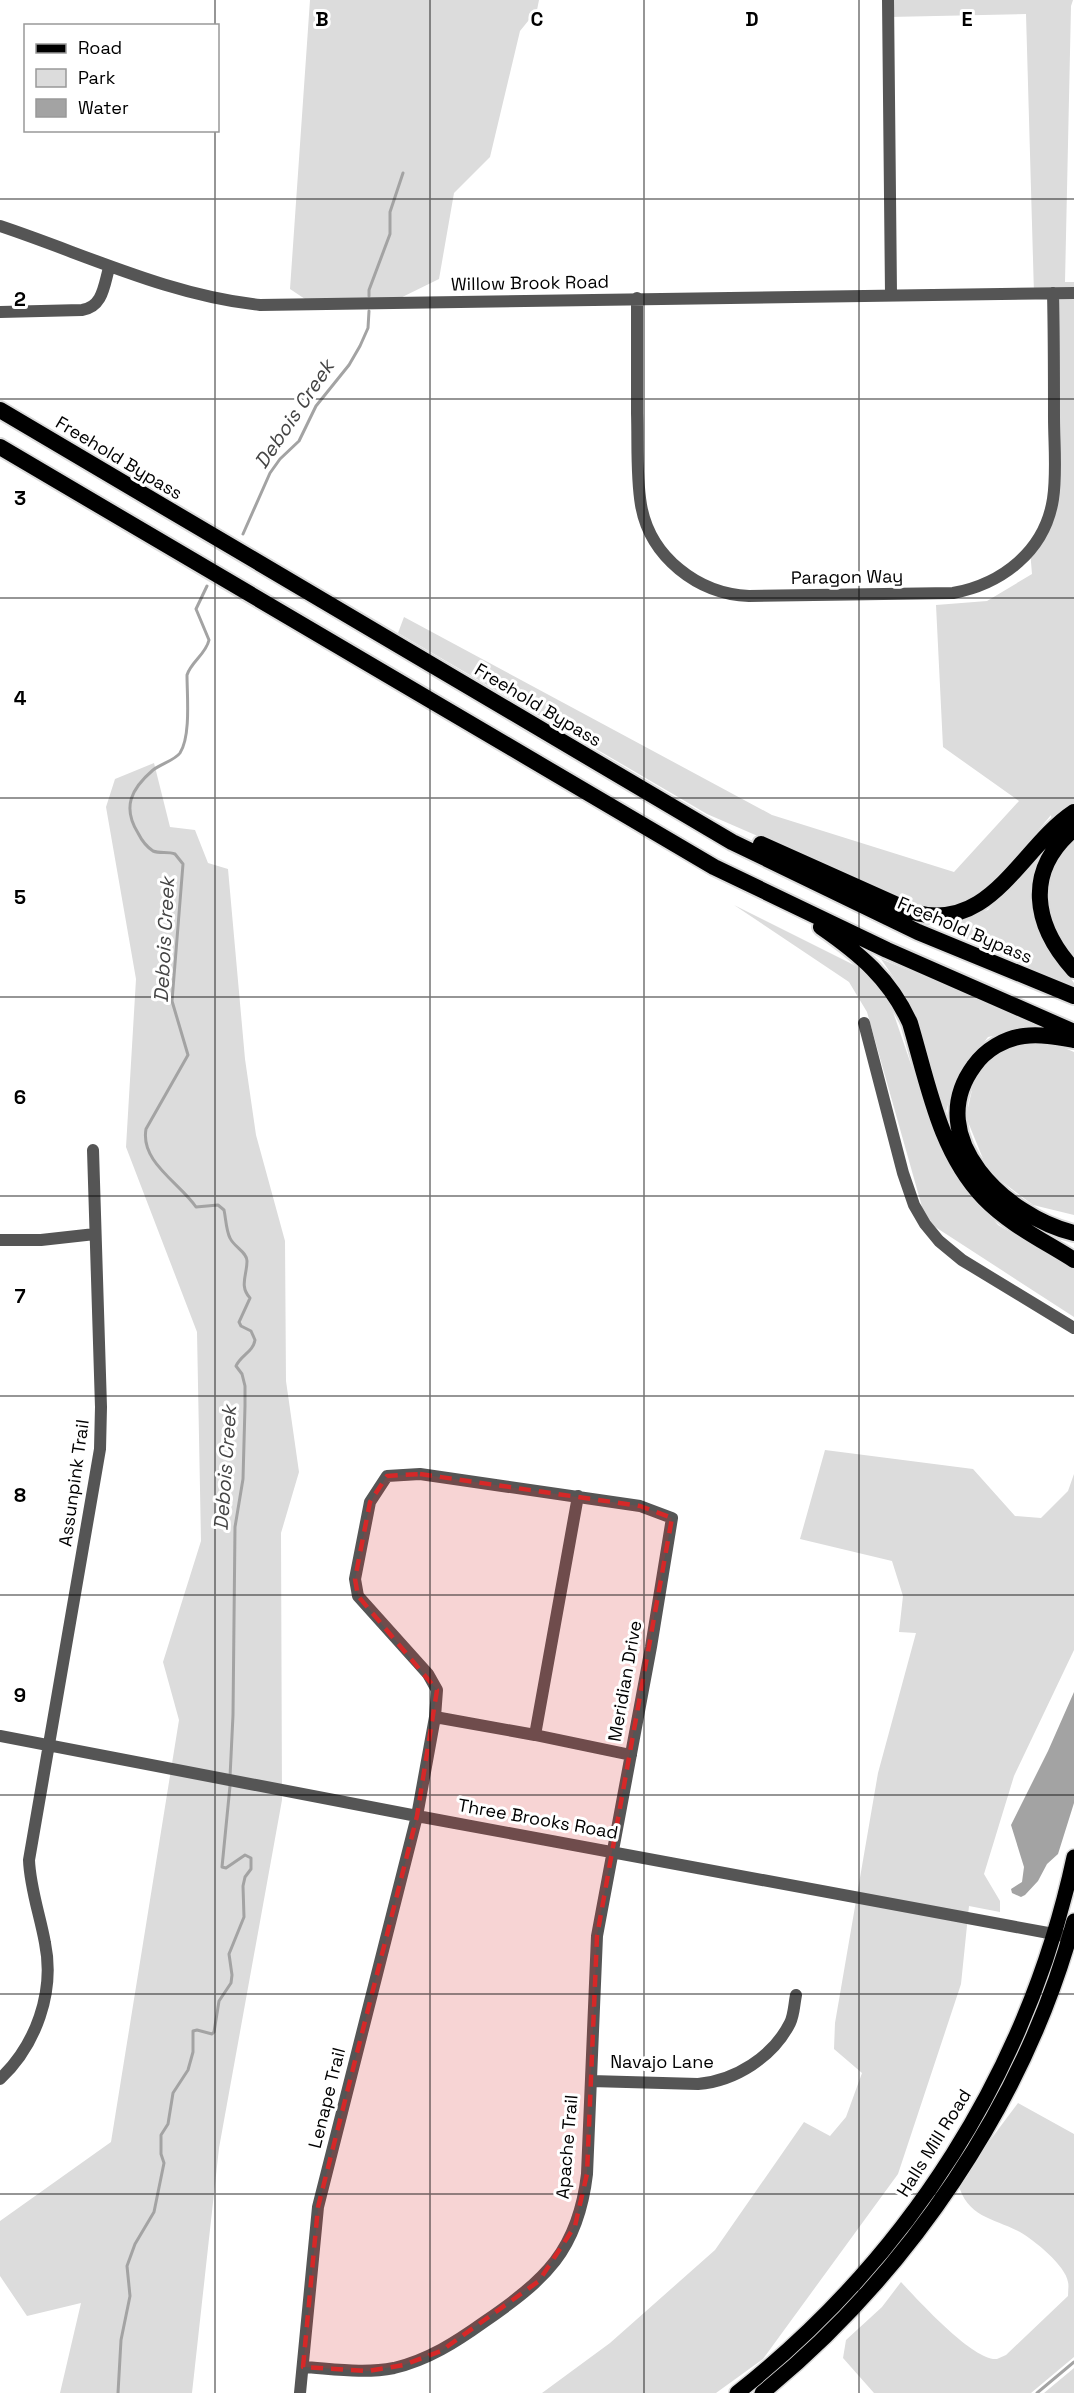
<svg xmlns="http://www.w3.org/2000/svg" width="1074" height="2393" viewBox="0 0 1074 2393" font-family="'Space Grotesk',sans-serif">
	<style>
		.green { fill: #dcdcdc }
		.water { fill: #a3a3a3 }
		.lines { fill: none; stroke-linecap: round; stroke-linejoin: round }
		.stream { stroke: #a3a3a3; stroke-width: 3 }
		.major-casing { stroke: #dbdbdb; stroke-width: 18 }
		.highway-casing { stroke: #dbdbdb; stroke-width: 20 }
		.minor { stroke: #555; stroke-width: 12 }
		.major { stroke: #000; stroke-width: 15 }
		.highway { stroke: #000; stroke-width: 16 }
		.marked { fill: #d62828; fill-opacity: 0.2; stroke: #d62828; stroke-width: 4.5; stroke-dasharray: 12 8; stroke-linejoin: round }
		.grid { fill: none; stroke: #000; stroke-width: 1.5; stroke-opacity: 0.55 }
		.labels { text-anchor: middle; stroke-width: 6; stroke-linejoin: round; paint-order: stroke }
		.street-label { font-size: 18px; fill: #000; stroke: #fff }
		.water-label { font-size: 20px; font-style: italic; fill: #444; stroke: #fff }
		.grid-label { font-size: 20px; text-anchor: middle; font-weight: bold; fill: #000; stroke: #fff; stroke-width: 6; stroke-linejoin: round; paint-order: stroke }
	</style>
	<rect width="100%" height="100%" fill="#fff"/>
	<!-- green -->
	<path class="green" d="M310,0H539L537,10L520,31L490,157L454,193L439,279L386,305L320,309L290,289Z
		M889,0H1073L1071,6L1065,282H1074V807L1052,821L1051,815L992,886L954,907H922L707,814L398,633L404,617L772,815L954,872L1019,801L943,747L936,605L987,601L1032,574L1030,550L1055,497L1056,294H1034L1026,14L889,17Z
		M154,763L170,827L195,830L208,863L228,869L245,1059L256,1135L285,1241L286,1381L299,1472L281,1533L282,1800L219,2148L192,2393H60L81,2303L27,2316L0,2276V2221L111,2142L179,1720L163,1662L201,1541L197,1332L126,1147L136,979L106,807L115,779Z
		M1065,842L1074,843V959L1048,917L1044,894L1055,855Z
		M1038,855L1032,911L1055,957L1074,983V988L929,922L988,910Z
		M734,905L866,971L891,1006L926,1108L950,1167L998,1225L1074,1269V1317L926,1221L867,1012L849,982Z
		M881,959L1043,1025L988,1037L955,1080L945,1115L905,994Z
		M1048,1041L1074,1052V1215L1033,1205L988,1171L966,1117L975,1076L992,1054L1023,1042Z
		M825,1450L973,1469L1015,1516L1041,1518L1068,1491L1074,1474V1650L1014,1776L984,1874L1000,1901V1912L969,1906L961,1984L898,2174L763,2359L716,2393H542L610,2343L715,2250L804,2122L830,2136L846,2117L862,2073L834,2049L835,2023L878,1773L916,1633L899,1632L903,1596L892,1561L800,1539Z
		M1018,2103L1074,2134V2357L1031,2393H874L843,2358L846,2340L882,2307L901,2282C917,2299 974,2362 997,2359C1000,2358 1003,2356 1006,2355L1068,2296C1068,2291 1069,2286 1068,2282C1066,2266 1034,2240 1020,2232C994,2218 967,2218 958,2183Z
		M1074,2368V2393H1044Z"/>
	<!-- water -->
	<path class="water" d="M1074,1692V1803L1058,1854L1047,1864L1038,1881L1025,1895L1021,1897L1012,1893L1011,1889L1022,1882L1024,1867L1011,1825L1048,1751Z"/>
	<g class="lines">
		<!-- stream -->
		<path class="stream" d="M369,296V290L390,234V212L403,173
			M243,534L270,473L280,459L299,441L316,406L349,365L360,346L368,328L369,311
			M207,586L196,609L209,640C206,654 191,662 187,675C187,695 191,736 180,753C175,760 161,764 153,770C131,789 122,807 138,833C141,839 147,847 153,851C160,854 168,851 175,854L183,864L172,1001L188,1055L146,1129C140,1162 180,1183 196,1207L218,1205L224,1210C226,1219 226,1230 230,1238C234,1247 247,1252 247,1261C247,1275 239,1286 250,1298L239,1322L241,1326L251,1331L255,1340C253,1352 241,1355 236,1366L242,1374L245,1386V1406L243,1479L235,1527L233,1715L230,1777
			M118,2393L121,2340L130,2296L127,2266L135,2244L154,2212L164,2163L161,2154V2135L168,2124L173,2093L188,2070L193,2052V2031L197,2030L212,2034L214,2032L219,2001L231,1983L232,1975L229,1954L244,1917L243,1886L245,1877L251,1869V1858L245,1855L226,1868L222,1867L230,1786
			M1037,2393L1074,2362"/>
		<!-- major casing -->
		<g class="major-casing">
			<path id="major" d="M737,2393C909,2257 1028,2071 1074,1857
				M762,2393C907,2275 1025,2103 1074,1921"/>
		</g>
		<!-- highway casing -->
		<g class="highway-casing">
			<path id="highway" d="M0,410L732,842L918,932L1074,996
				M0,447L714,867L887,950L1074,1032
				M1074,829C1024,871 1033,925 1074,970
				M761,844L913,912C991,934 1020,848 1074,812
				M821,927C860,954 890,979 910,1023C928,1083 939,1151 984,1198C1009,1224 1044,1241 1074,1260
				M1074,1040C1057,1037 1041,1034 1024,1036C1005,1038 985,1050 974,1066C921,1138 1007,1217 1074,1233"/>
		</g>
		<!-- minor -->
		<path class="minor" d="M888,0L891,294
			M0,226C87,255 168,295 260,305L1074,293
			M637,298C637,337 637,375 637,413C638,444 636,475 641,505C650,557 698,594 749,596L953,593C1002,584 1045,551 1053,499C1057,473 1054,444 1054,417C1054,376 1054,335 1053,293
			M0,312L82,310C103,307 104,285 109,268
			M864,1023L903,1173L914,1205L925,1224L939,1241L962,1260L1074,1328
			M0,1240H41L95,1234
			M435,1717L535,1735L578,1496
			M535,1735L631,1755
			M0,1736L417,1816L1070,1937
			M0,2079C36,2045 55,1992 45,1943C40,1915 30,1888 29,1860L100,1449L101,1407L93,1150
			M591,2081L698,2084C735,2081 773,2057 790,2023C794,2015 794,2005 796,1995
			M300,2393L316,2228L318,2207L417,1816L435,1717L437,1690L428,1674L358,1596L355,1579L370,1502L387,1476L420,1474L640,1506L672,1518L651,1647L597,1936L587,2174C578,2251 545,2280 484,2322C456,2342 428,2360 394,2368C364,2374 334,2369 303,2367"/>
		<!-- major -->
		<use href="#major" class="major"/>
		<!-- highway -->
		<use href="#highway" class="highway"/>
	</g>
	<!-- marked area -->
	<path class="marked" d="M420,1474L640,1506L672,1518L597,1936L587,2174L575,2226L539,2281L441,2351L404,2365L368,2371L303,2367L318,2207L417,1816L437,1690L358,1596L355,1579L370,1502L387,1476Z"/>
	<!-- grid -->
	<path class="grid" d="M215,0V26M430,0V2393M644,0V2393M859,0V2393M215,130V2393M0,199H1074M0,399H1074M0,598H1074M0,798H1074M0,997H1074M0,1196H1074M0,1396H1074M0,1595H1074M0,1795H1074M0,1994H1074M0,2194H1074"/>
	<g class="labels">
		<!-- street labels -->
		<g class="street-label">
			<text transform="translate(530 283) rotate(-1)" y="6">Willow Brook Road</text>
			<text transform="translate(119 458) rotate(31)" y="6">Freehold Bypass</text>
			<text transform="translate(847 577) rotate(-1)" y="6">Paragon Way</text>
			<text transform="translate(538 705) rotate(31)" y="6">Freehold Bypass</text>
			<text transform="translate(965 930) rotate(23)" y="6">Freehold Bypass</text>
			<text transform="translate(74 1483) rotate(-82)" y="6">Assunpink Trail</text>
			<text transform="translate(625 1681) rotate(-80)" y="6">Meridian Drive</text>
			<text transform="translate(538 1819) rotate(10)" y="6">Three Brooks Road</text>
			<text x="662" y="2068">Navajo Lane</text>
			<text transform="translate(327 2098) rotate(-76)" y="6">Lenape Trail</text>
			<text transform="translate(934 2143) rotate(-58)" y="6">Halls Mill Road</text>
			<text transform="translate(567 2147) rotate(-85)" y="6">Apache Trail</text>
		</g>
		<!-- water labels -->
		<g class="water-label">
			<text transform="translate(294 414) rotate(-56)" y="7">Debois Creek</text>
			<text transform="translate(164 940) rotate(-87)" y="7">Debois Creek</text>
			<text transform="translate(225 1468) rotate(-86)" y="7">Debois Creek</text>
		</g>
	</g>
	<g class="grid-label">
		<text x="322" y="26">B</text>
		<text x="537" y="26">C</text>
		<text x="752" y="26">D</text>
		<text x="967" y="26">E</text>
		<text x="20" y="306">2</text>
		<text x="20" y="505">3</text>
		<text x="20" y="705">4</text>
		<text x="20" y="904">5</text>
		<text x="20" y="1104">6</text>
		<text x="20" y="1303">7</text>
		<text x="20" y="1502">8</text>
		<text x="20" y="1702">9</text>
	</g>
	<!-- legend -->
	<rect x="24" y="24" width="195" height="108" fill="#ffffff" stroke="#999999" stroke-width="1.5"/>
	<rect x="36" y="44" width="30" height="9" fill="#000000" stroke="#999999" stroke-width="1.5"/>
	<text x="78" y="54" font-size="18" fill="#000000">Road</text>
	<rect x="36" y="69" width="30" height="18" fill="#dcdcdc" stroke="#999999" stroke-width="1.5"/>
	<text x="78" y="84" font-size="18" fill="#000000">Park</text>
	<rect x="36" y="99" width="30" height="18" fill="#a3a3a3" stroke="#999999" stroke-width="1.5"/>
	<text x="78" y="114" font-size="18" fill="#000000">Water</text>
</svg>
